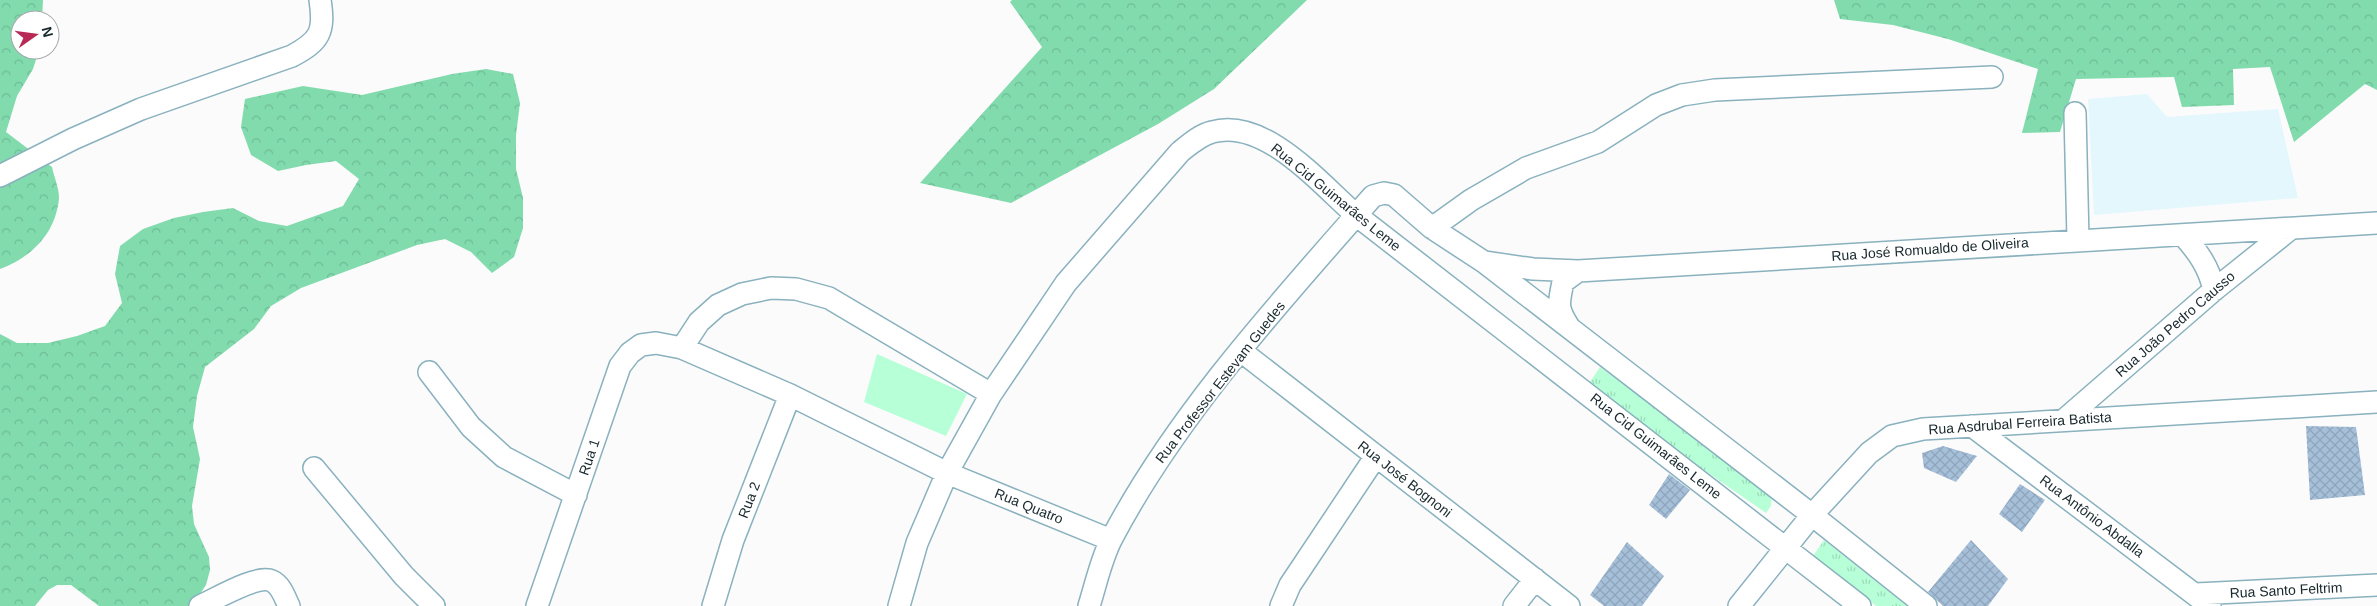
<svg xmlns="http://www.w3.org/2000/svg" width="2377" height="606" viewBox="0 0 2377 606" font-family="Helvetica,sans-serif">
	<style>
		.built { fill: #e3f7fd }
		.grass { fill: #b6ffd7 }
		.forest { fill: url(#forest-crowns) }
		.park { fill: url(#park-tufts) }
		.building { fill: url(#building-cross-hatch) }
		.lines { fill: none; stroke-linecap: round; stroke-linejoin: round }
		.minor-casing { stroke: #89b1be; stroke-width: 24 }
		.minor { stroke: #fff; stroke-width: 21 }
		.labels { text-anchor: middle; stroke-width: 4; stroke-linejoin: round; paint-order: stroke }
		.street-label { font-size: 14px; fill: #18282d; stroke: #fff }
	</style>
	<defs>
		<pattern id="forest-crowns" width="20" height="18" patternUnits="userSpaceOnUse" patternTransform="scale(1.25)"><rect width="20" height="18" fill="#81dbad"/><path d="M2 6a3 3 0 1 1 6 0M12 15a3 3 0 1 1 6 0" fill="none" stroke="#6fbc95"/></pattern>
		<pattern id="park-tufts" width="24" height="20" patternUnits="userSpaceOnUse" patternTransform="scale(1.25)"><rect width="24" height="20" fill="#b6ffd7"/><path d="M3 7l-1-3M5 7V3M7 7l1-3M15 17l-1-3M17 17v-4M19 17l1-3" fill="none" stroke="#9cdbb9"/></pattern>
		<pattern id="building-cross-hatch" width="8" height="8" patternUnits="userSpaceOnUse" patternTransform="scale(1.25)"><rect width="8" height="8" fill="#a6c0da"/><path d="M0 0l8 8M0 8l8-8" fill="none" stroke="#8ea5bb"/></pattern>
	</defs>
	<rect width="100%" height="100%" fill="#fbfbfb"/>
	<!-- built -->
	<path class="built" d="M2147,94L2167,117L2278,109L2298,198L2094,215L2088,99Z"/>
	<!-- grass -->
	<path class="grass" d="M877,354L967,394L946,436L864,402Z"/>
	<!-- forest -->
	<path class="forest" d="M0,0H43L42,20H20V50H39L33,69L17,96L6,132L52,167C54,177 59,188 59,198C56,233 32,257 0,269Z
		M1012,0H1307L1214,89L1158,124L1011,203L920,183L1042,47L1010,2Z
		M1834,0H2377V90L2365,84L2294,142L2270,67L2233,69L2234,105L2182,107L2174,77L2076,79L2060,132L2022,133L2038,69L1948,39L1893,25L1840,19Z
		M486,69L513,74L520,103L516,135V169L523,198V228L514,257L492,273L471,252L445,239L417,245L301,288L271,306L254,329L205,367L197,396L193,427L200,459L192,506L194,524L209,557L210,570L206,585L193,604L190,606H99L71,585H57L48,590L35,606H0V334L17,343H48L77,336L105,326L122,303L115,274L120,246L143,229L174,218L203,212L233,208L259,221L287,226L343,206L359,179L336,161L306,165L278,171L251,155L241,127L245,99L303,86L362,95L452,74Z"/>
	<!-- park -->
	<path class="park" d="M1600,367L1772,493L1771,506L1766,513L1586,388Z
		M1824,540L1907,606H1876L1813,556Z"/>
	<!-- building -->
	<path class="building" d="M2306,426L2356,427L2365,495L2310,500Z
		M1943,446L1977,456L1956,482L1924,468L1922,453Z
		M1669,474L1690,490L1666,519L1649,505Z
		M2020,484L2045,500L2022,532L1999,514Z
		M1971,540L2008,579L1988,606H1943L1928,592Z
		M1627,542L1664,576L1642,606H1604L1590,595Z"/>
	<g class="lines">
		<!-- minor casing -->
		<g class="minor-casing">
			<path id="minor" d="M2075,113L2078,240
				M0,176L73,139L141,109L292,56C320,41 325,32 320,0
				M1432,228L1471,200L1526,168L1598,142L1656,105L1682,95L1715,90L1992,77
				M2183,235C2198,252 2209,267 2214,290
				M1484,262L1533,269L1578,271L2377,223
				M1569,327C1557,308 1558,305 1563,282L1578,271
				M682,348L699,322L718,305L742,294L771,288L796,289L829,298L991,394
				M1241,351L1569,606
				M429,372L471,427L504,457L576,495
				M2064,420L2214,290L2289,230
				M1972,426L2210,606
				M314,468L404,576L434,606
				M2196,594L2377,585
				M200,606C216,599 257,574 272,581C281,585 285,598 289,606
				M537,606L620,366L630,353L641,345L656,343L682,348L790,395L947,473L1111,540
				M713,606L733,540L790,395
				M899,606L917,543L947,473L991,394L1066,283L1180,152C1190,144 1200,135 1212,132C1265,117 1320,184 1356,215L1860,606
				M1089,606C1096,584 1101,559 1112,538C1177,414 1281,301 1373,196L1384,193L1394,195L1432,228L1484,262L1812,515L1926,606
				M1281,606L1290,585L1376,456
				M1514,606L1535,579
				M1739,606L1812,515L1869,453L1892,436L1923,429L2377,402"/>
		</g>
		<!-- minor -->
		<use href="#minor" class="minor"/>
	</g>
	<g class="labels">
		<!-- street labels -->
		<g class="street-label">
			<text transform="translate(1336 197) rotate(39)" y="5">Rua Cid Guimarães Leme</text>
			<text transform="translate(1930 249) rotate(-4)" y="5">Rua José Romualdo de Oliveira</text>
			<text transform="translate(2175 324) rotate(-41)" y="5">Rua João Pedro Causso</text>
			<text transform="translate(1220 382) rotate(-52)" y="5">Rua Professor Estevam Guedes</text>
			<text transform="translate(2020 423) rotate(-4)" y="5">Rua Asdrubal Ferreira Batista</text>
			<text transform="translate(1656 446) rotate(38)" y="5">Rua Cid Guimarães Leme</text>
			<text transform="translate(589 457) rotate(-71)" y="5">Rua 1</text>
			<text transform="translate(1405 479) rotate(38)" y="5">Rua José Bognoni</text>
			<text transform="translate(749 500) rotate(-69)" y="5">Rua 2</text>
			<text transform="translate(1029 506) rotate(22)" y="5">Rua Quatro</text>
			<text transform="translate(2092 516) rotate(37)" y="5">Rua Antônio Abdalla</text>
			<text transform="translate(2286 590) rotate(-3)" y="5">Rua Santo Feltrim</text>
		</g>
	</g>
	<!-- north arrow -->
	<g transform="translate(35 35) rotate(76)"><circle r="24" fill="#ffffff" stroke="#a3a9ab"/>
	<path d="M0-4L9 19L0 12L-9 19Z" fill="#b82955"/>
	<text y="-8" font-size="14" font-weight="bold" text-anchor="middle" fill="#18282d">N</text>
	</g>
</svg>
